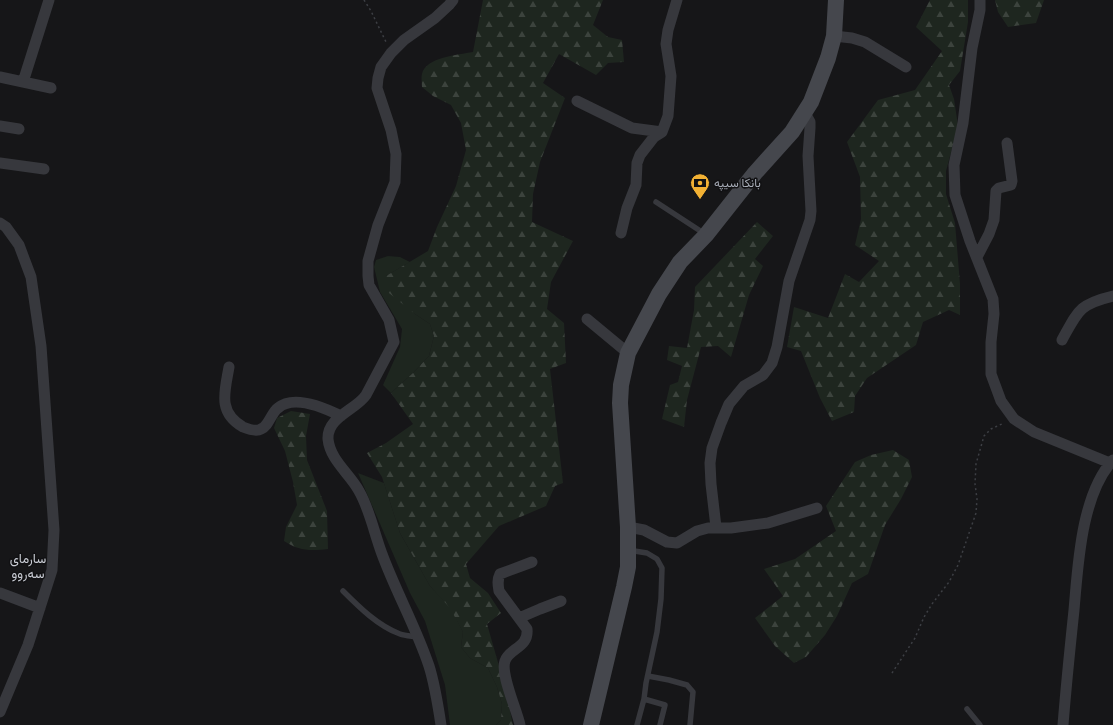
<svg xmlns="http://www.w3.org/2000/svg" width="1113" height="725" viewBox="0 0 1113 725" font-family="Cabin,Vazirmatn,sans-serif">
	<style>
		.green { fill: #1e261f }
		.forest { fill: url(#forest-firs) }
		.lines { fill: none; stroke-linecap: round; stroke-linejoin: round }
		.path { stroke: #3d3f44; stroke-width: 1.5; stroke-dasharray: 2 3; stroke-linecap: butt }
		.lane { stroke: #37383d; stroke-width: 5.5 }
		.street { stroke: #37383d; stroke-width: 11 }
		.secondary { stroke: #45474d; stroke-width: 16 }
		.labels { text-anchor: middle; stroke-width: 3; stroke-linejoin: round; paint-order: stroke }
		.poi-label { font-size: 12px; fill: #a8adb8; stroke: #111113; text-anchor: start }
		.neighbourhood-label { font-size: 13px; fill: #c9ccd4; stroke: #111113 }
	</style>
	<defs>
		<pattern id="forest-firs" width="22" height="20" patternUnits="userSpaceOnUse"><rect width="22" height="20" fill="#1e261f"/><path d="M5 1l3.5 6h-7zM16 11l3.5 6h-7z" fill="#3c433d"/></pattern>
	</defs>
	<rect width="100%" height="100%" fill="#161618"/>
	<!-- green -->
	<path class="green" d="M388,256L400,257L410,262L386,276L415,314L430,324L434,336L429,356L413,373L391,393L383,385L400,347L402,329L380,292L374,267L376,260Z
		M358,473L384,483L400,533L430,586L451,608L463,632L461,647L470,658L488,668L497,687L502,704L501,720L496,725H450L445,685L425,621L410,593Z"/>
	<!-- forest -->
	<path class="forest" d="M483,0H603L593,25L608,37L622,40L624,62L608,63L596,75L559,54L543,83L565,98L540,162L533,194L532,222L573,241L551,282L547,309L564,323L566,363L550,369L563,483L555,486L546,506L499,526L466,564L470,578L488,593L501,613L487,624L505,687L513,725H496L501,720L502,704L497,687L488,668L470,658L461,647L463,632L450,608L430,586L400,533L382,477L367,453L386,443L413,424L391,393L413,373L429,356L434,336L430,324L415,314L384,289L386,276L428,251L437,227L456,186L466,150L461,123L451,105L433,96L422,87C422,83 421,78 422,74C426,57 458,55 473,52Z
		M930,0H968V22L960,71L949,85L954,99L958,126L946,171V194L955,223L960,284V315L949,310L923,322L916,345L867,378L855,396L854,412L832,421L820,398L801,351L787,347L794,307L828,318L845,274L859,282L879,261L855,245L861,219L860,177L847,142L878,100L915,90L942,51L916,27Z
		M995,0H1044L1036,23L1008,27L998,12Z
		M757,222L773,236L755,259L763,266L749,295L731,357L718,346L701,347L687,400L684,427L662,419L670,385L678,382L682,366L667,360L669,346L687,348L694,310L695,287Z
		M291,411L310,414L306,436L307,460L327,511L328,549C310,551 299,551 284,541L286,527L297,505L293,482L285,451L274,428L277,418Z
		M893,450L909,460L912,477L901,499L885,525L868,574L852,583L837,616L825,635L806,657L794,663L775,646L755,618L783,596L764,569L795,559L836,531L826,506L855,462L871,455Z"/>
	<g class="lines">
		<!-- path -->
		<path class="path" d="M364,0L371,11L387,44
			M892,673L915,638L924,617L932,604L949,582L958,565L976,513L977,499L975,484L976,464L984,436L991,429L1004,423"/>
		<!-- lane -->
		<path class="lane" d="M656,202L705,234
			M628,550L647,553L657,559L662,568L661,599L657,632L646,683L644,699L637,725
			M343,591C359,607 378,626 400,634C405,636 412,636 418,637
			M648,676L669,680L687,685L693,692L690,725
			M644,699L665,705L660,725
			M967,709L980,725"/>
		<!-- street -->
		<path class="street" d="M980,0V10L972,48L963,123L954,165L955,195L970,241L993,299L994,314L991,342V374L1001,401L1014,419L1034,432L1110,463
			M834,36L852,38L865,42L906,67
			M0,77L51,88
			M23,82L49,0
			M577,101L632,128L662,132
			M0,126L19,129
			M0,163L44,169
			M0,223L6,227L19,245L31,277L41,346L54,530L52,570L28,645L0,712
			M621,233L627,208L636,185L637,163L640,155L654,137L662,132L668,116L671,76L666,44L668,30L677,0
			M977,257L989,234L994,220L996,191L999,188L1011,185L1012,181L1007,143
			M587,319L628,353
			M1062,340C1078,311 1079,304 1113,296
			M229,367C225,391 217,412 243,427C248,429 256,432 261,429C269,426 271,413 278,408C294,394 325,408 341,416
			M628,527L644,530L667,542L677,543L697,531L708,528H731L768,523L817,508
			M716,527L711,484L710,463L712,448L721,423L729,404L744,386L763,375L772,363L777,347L789,281L810,220L811,211L808,156L810,128V122L805,113
			M0,593L40,608
			M519,618L540,609L561,601
			M441,725C438,705 435,685 429,666C416,627 396,592 382,554C374,533 370,510 359,491C350,474 330,460 328,439C327,417 356,410 366,395L394,342L389,320L369,285L368,276V261L378,225L395,182L396,154L391,130L377,88L378,78L381,67L391,53L404,40L435,18L449,5L453,0
			M520,725C517,710 500,674 505,661C509,648 529,648 527,629L499,591C498,585 497,580 500,574L532,562
			M1063,725C1066,687 1070,648 1074,610C1078,565 1081,495 1113,460"/>
		<!-- secondary -->
		<path class="secondary" d="M591,725L624,587L628,567V527L620,403L621,385L628,353L659,294L680,262L706,235L755,173L792,132L811,102L828,58L834,36L836,0"/>
	</g>
	<!-- icons -->
	<defs>
		<g id="bank-pin" transform="scale(1)"><path d="M0 17L-7.5 6A9.5 9.5 0 1 1 7.5 6Z" fill="#f2b134" stroke="#111113"/><path d="M-6-4H6V4H-6ZM0-2.3a2.3 2.3 0 1 0 0 4.6a2.3 2.3 0 1 0 0-4.6Z" fill="#111"/></g>
	</defs>
	<g fill-rule="evenodd">
		<use href="#bank-pin" x="700" y="183"/>
	</g>
	<g class="labels">
		<!-- poi labels -->
		<g class="poi-label">
			<text x="714" y="187">بانکا سیپە</text>
		</g>
		<!-- neighbourhood labels -->
		<g class="neighbourhood-label">
			<text x="28" y="563">سارمای<tspan x="28" dy="15">سەروو</tspan></text>
		</g>
	</g>
</svg>
